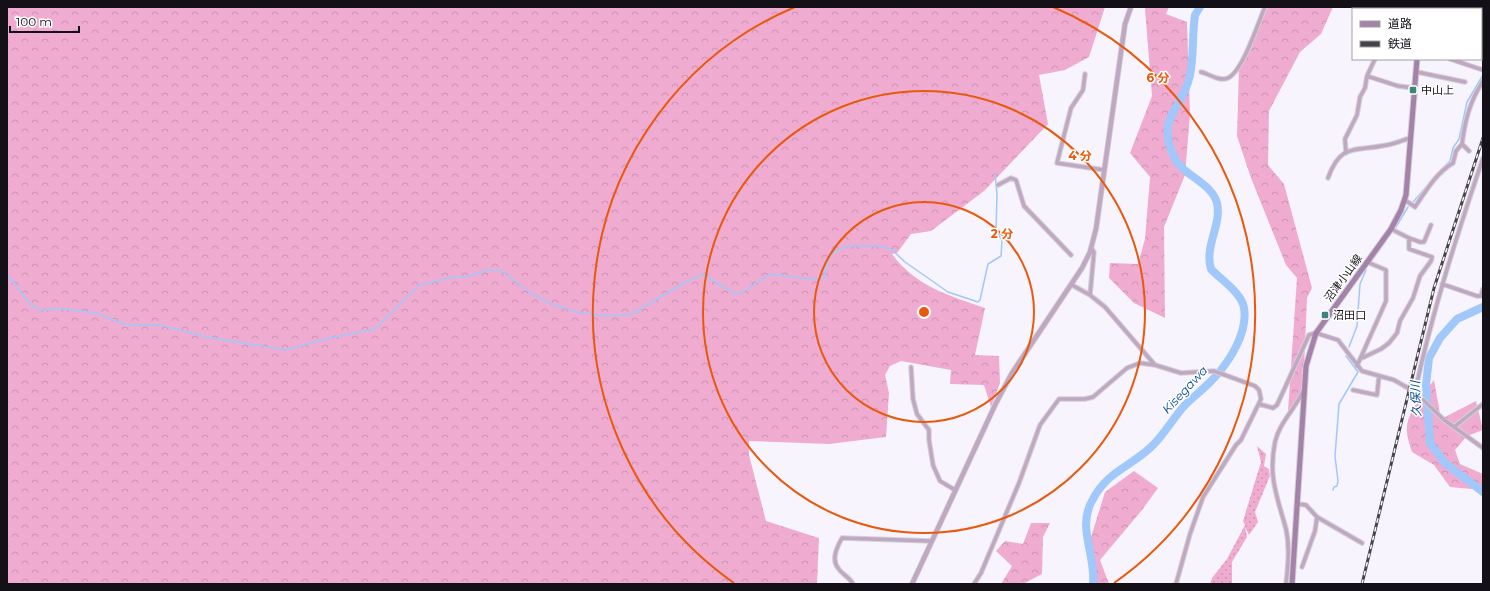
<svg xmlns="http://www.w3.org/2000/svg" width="1490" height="591" viewBox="0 0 1490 591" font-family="Montserrat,'Noto Sans JP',sans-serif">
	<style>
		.grass { fill: url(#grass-dots) }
		.forest { fill: url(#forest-crowns) }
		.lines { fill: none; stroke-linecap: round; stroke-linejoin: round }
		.stream { stroke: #a1c8fa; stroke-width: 1.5 }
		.river { stroke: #a1c8fa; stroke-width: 8 }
		.minor-casing { stroke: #d3d0d8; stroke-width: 5.5 }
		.tertiary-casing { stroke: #d3d0d8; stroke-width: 6 }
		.secondary-casing { stroke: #d3d0d8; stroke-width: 7 }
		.minor { stroke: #c0a8c2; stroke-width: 3.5 }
		.tertiary { stroke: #c0a8c2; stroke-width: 4.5 }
		.secondary { stroke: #a582a9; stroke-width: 5 }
		.rail-casing { stroke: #46434b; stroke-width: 3 }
		.rail { stroke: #fff; stroke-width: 1.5; stroke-dasharray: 4.5; stroke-linecap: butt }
		.ring { fill: none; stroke: #e8590c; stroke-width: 2 }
		.poi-dot { fill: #3d847e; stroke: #fff; stroke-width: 1.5 }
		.labels { text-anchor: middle; stroke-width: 3; stroke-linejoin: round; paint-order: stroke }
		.poi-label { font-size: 11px; fill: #131018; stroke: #fff; text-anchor: start }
		.street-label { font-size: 11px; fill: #131018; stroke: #fff }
		.water-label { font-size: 12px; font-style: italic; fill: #01458d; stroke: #fff }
		.centre { fill: #e8590c; stroke: #fff; stroke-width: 2 }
		.ring-label { font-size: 12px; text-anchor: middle; font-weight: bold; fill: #e8590c; stroke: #fff; stroke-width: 3; stroke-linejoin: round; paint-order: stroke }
	</style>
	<defs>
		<pattern id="grass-dots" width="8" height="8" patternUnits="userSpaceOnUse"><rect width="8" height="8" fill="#efacd0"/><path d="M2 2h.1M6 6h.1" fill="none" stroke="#cc93b2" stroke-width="1.8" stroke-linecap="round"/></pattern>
		<pattern id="forest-crowns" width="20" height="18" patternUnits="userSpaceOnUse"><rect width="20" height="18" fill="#efacd0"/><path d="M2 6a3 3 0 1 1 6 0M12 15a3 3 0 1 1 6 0" fill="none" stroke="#cc93b2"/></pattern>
	</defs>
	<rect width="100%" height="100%" fill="#f7f4fd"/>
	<!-- grass -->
	<path class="grass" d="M1257,446L1266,454L1264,466L1269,469L1270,476L1255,512L1258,522L1249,535L1245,527L1247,537L1232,562V584H1210L1212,578L1227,559L1245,525L1243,521L1261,462Z"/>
	<!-- forest -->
	<path class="forest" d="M7,7H1105L1089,57L1065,70L1039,75L1048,124L984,191L931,231L911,234L897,253L892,254C915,286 950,296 985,308L975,355L999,356L1000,383L991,407L984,385L950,384L951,370L901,361L890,366L885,375L889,393L886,437L829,444L749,441V455L766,521L819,538L817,584H7Z
		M1146,7H1169L1166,14L1187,22L1190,114L1185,175L1164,227L1165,318L1134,303L1109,278L1110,263L1138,264L1145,239L1150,177L1130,153L1152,96L1145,9Z
		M1268,7H1333L1321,34L1300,52L1269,111L1268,165L1284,184L1312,288L1307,298L1303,391L1288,411L1297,278L1286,265L1251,178L1237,136L1239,67Z
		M1434,380L1441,419L1476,401L1483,430L1467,436L1455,450L1460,464L1483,474V490L1450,487L1434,465L1412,452C1410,446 1408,440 1407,433C1405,413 1423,395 1434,380Z
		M1134,471L1158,488L1142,510L1100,560L1109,584H1093L1088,547L1105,492Z
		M1031,523H1050L1043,537L1042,574L1023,584H1001L1012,566L996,551L1005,541L1023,544Z"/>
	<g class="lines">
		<!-- stream -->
		<path class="stream" d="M1442,169L1450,161L1453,148L1459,139L1467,102L1483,75
			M1413,202L1429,184
			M1396,227L1408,207
			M1389,236L1392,232
			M1372,260L1385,242
			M7,274L30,304L40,310L67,309L99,314L126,325H160L206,337L286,350L330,338L375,329L419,285L456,277L470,276L489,270H500L534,295L554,305L581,313L610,316L632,314L684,283L703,274L735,294L743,292L770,274L819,280L824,278L828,259L836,250L848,246H879L891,249L905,262L948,292L978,302L980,300L988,264L1001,256L1002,240L996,231L997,194L995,174
			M1349,347L1357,326L1360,284L1366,270
			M1333,490L1334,487L1337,486L1338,481L1335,456L1339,404L1358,372L1346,356"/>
		<!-- river -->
		<path class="river" d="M1483,307L1457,319L1440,338L1429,358L1426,385L1430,443L1445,463L1483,492
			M1093,584C1096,554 1076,527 1093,499C1108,471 1130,467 1151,447C1164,435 1173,418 1185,405C1194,396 1205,388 1214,378C1230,361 1248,332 1244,308C1242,293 1221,280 1211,269C1204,246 1222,225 1217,203C1211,182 1183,176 1174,157C1155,115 1183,111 1190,75C1194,56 1192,35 1195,15L1200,7"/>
		<!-- minor casing -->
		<g class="minor-casing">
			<path id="minor" d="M1362,7L1367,9
				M1476,9V7
				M1375,59L1367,76L1398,86L1414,88
				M1450,59L1483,70
				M1201,72C1209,74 1220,82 1228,78C1243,71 1258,23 1265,7
				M1417,72L1465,82
				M1085,74L1083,90L1071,108L1057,163L1104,170
				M1469,151L1462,144C1465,120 1470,101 1483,81
				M1346,153L1345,139L1357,115L1360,97L1365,88L1367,76
				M1328,178C1341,142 1355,152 1387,145C1395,144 1402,140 1411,138
				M998,185L1011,178L1016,180L1024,206L1071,255
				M1405,200L1415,207C1425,192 1437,172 1453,163L1456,151L1462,144
				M1409,238L1420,242H1424L1431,225
				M1442,284L1477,296H1481L1483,289
				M1072,285L1090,295L1105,307L1155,365
				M1090,295L1094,252L1091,248
				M1362,358L1381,349L1389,343L1397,333L1400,321L1413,298L1420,276L1431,261L1432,257L1409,249V238L1391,229
				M1357,366L1386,301V270L1367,262
				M911,367L913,399L917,414L929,430V440L933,465L940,481L955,490
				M1353,390L1377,395L1379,376
				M1415,392C1432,312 1457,235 1483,158
				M1259,404L1273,408L1277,405L1309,335L1316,333L1338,340L1362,371L1394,380L1415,392L1443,419L1483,448
				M1454,427L1483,404
				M1298,504L1306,505L1317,517L1362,543
				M1302,567L1315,531L1317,517
				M853,584C849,576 842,575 838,568C831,559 837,547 842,538L931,541
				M974,584L981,573L1019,483L1040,425L1059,399H1085L1093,397L1127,368L1140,363L1155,365L1181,373L1214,371L1255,386L1259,390L1261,399L1241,440L1236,445L1203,497L1190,534L1176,584
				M1286,584C1288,566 1290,547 1286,529C1277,496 1268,477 1275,442C1279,423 1296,408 1303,391"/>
		</g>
		<!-- tertiary casing -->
		<g class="tertiary-casing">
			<path id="tertiary" d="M912,584L996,403L1012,373L1082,268L1090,252L1096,229L1125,24L1131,7"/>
		</g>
		<!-- secondary casing -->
		<g class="secondary-casing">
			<path id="secondary" d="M1421,9V7
				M1292,584L1306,366L1316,333L1391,229L1401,210L1406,195L1417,59"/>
		</g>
		<!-- minor -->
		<use href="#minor" class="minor"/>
		<!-- tertiary -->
		<use href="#tertiary" class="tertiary"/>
		<!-- secondary -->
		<use href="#secondary" class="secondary"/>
		<!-- rail casing -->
		<g class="rail-casing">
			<path id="rail" d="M1362,584L1434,288L1483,138"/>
		</g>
		<!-- rail -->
		<use href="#rail" class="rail"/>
	</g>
	<!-- distance rings -->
	<g class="ring">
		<circle cx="924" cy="312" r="110"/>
		<circle cx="924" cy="312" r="221"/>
		<path d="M734 583A331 331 0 0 1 795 7M1053 7A331 331 0 0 1 1114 583"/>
	</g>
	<!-- markers -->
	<g class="poi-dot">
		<rect x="1409" y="86" width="8" height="8" rx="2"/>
		<rect x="1321" y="311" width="8" height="8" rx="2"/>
	</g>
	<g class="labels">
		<!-- poi labels -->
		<g class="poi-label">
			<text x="1421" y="94">中山上</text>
			<text x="1333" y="319">沼田口</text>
		</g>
		<!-- street labels -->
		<g class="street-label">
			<text transform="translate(1343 278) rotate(-54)" y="4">沼津小山線</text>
		</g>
		<!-- water labels -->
		<g class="water-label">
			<text transform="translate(1185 390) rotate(-47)" y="4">Kisegawa</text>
			<text transform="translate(1416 399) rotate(-92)" y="4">久保川</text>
		</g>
	</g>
	<circle cx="924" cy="312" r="6" class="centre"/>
	<g class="ring-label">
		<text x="1158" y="82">6 分</text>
		<text x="1080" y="160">4 分</text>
		<text x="1002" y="238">2 分</text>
	</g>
	<!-- border -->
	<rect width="1490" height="591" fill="none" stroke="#131018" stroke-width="16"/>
	<!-- legend -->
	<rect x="1352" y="8" width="130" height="52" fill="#ffffff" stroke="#a19fa3"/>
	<rect x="1360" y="21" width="20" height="6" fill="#a582a9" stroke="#a19fa3"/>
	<text x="1388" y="28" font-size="12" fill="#131018">道路</text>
	<rect x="1360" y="41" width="20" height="6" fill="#46434b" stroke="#a19fa3"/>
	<text x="1388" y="48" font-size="12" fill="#131018">鉄道</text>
	<!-- scale -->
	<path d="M10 26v6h69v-6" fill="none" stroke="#131018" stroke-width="2"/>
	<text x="16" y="26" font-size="12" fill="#131018" stroke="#ffffff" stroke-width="3" paint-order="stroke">100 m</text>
</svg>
